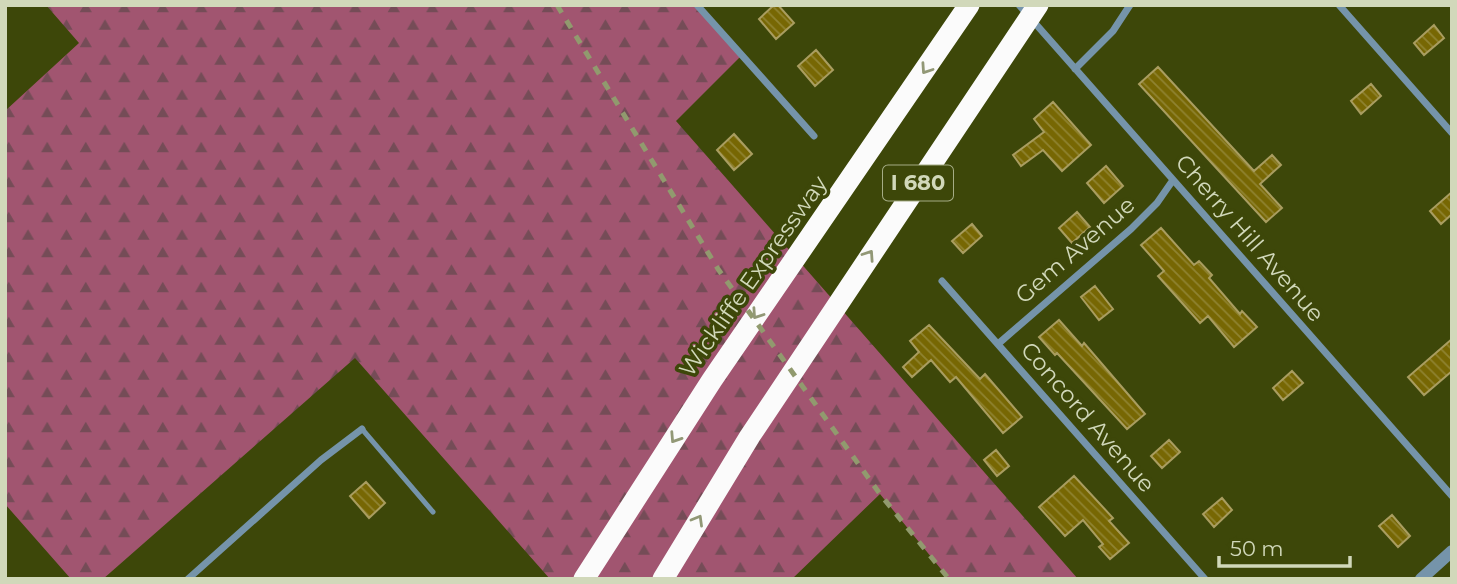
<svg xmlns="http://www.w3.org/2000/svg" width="1457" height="584" viewBox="0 0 1457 584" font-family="Montserrat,sans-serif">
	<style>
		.forest { fill: url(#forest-firs) }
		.building { fill: url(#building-back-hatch); stroke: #a99d60; stroke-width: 2 }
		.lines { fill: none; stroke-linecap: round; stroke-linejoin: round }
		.service { stroke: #7594aa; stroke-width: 5 }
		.minor { stroke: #7594aa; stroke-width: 7 }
		.tertiary { stroke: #7594aa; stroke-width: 12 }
		.motorway { stroke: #fbfbfb; stroke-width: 21 }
		.rail { stroke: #919a6e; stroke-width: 5; stroke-dasharray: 9 9; stroke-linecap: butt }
		.oneway { stroke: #929876 }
		.labels { text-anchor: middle; stroke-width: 7; stroke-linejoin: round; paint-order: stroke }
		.shield { fill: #3d4709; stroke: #a5ac85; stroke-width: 2 }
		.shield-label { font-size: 21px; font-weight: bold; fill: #d1d8ba }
		.street-label { font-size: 23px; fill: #d1d8ba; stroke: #3d4709 }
	</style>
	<defs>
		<pattern id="forest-firs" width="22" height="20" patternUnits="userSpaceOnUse" patternTransform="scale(1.75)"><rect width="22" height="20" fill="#a15570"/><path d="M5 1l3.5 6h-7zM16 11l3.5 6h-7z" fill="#754c57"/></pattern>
		<pattern id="building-back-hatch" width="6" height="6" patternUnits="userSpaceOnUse" patternTransform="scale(1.75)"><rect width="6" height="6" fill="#776703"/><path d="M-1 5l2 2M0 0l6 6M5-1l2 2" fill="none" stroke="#8f8331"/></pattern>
	</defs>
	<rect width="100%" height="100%" fill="#3d4709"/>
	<!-- forest -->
	<path class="forest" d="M46,5H697L742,55L676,121L1078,579H949L880,494L792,579H550L355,358L103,579H71L5,504V111L79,43Z"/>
	<!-- building -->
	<path class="building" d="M774,5H778L794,23L776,39L759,19Z
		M1434,25L1444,38L1424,55L1414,43Z
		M816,50L833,70L815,86L798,66Z
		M1158,67L1254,171L1272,155L1281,165L1260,184L1282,208L1266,222L1139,84Z
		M1371,84L1381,96L1361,114L1351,101Z
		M1053,102L1091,145L1062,171L1043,150L1021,166L1013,155L1044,132L1034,119Z
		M734,134L752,154L734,170L717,150Z
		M1106,166L1123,186L1104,203L1087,183Z
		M1452,192V214L1441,224L1430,211Z
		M1077,212L1090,227L1072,243L1059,228Z
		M972,224L982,236L963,253L952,241Z
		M1161,228L1194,265L1199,261L1212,275L1209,278L1240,314L1242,311L1257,327L1234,347L1208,316L1200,323L1158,276L1164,271L1141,245Z
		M1095,286L1113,309L1099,320L1081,297Z
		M1059,320L1082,346L1084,343L1145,414L1127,429L1057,353L1055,355L1039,337Z
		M929,325L980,379L985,374L1022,417L1003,433L956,377L950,382L931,360L912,377L903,367L919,352L910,341Z
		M1452,339V371L1424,395L1408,377Z
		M1292,371L1303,383L1283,400L1273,388Z
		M1169,440L1180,452L1162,468L1151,456Z
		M996,450L1009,466L997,476L984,460Z
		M1074,476L1113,518L1109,521L1129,543L1110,559L1099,547L1103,544L1083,520L1065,536L1039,507Z
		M366,482L385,503L369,518L350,496Z
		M1222,498L1232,510L1214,527L1203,514Z
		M1392,515L1410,536L1398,547L1379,526Z"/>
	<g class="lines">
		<!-- service -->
		<path class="service" d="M362,429L433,512"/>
		<!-- minor -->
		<path class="minor" d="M697,5L814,136
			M1019,5L1452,496
			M1339,5L1452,133
			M1075,69L1113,31L1130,5
			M942,281L1205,579
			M998,344L1131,229L1157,203L1173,180
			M188,579L321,460L362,429"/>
		<!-- tertiary -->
		<path class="tertiary" d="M1421,579L1452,551"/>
		<!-- motorway -->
		<path class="motorway" d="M584,579L712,380L969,5
			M663,579L750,436L1038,5"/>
		<!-- rail -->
		<path class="rail" d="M557,5L718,269L880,494L949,579"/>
	</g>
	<!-- one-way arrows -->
	<defs><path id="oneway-chevron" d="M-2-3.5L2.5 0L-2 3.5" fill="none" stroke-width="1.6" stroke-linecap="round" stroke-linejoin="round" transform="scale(1.75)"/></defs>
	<g class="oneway">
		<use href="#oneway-chevron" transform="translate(926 69) rotate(124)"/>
		<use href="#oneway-chevron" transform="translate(869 255) rotate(-56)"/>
		<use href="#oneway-chevron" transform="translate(757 314) rotate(124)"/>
		<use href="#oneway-chevron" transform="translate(675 438) rotate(123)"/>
		<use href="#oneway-chevron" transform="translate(698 520) rotate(-60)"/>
	</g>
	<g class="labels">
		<!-- shield labels -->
		<rect class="shield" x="883" y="165.5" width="70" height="35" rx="5"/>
		<g class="shield-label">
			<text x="918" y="190">I 680</text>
		</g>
		<!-- street labels -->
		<g class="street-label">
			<text transform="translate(1250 238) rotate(49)" y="8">Cherry Hill Avenue</text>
			<text transform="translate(1075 250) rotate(-41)" y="8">Gem Avenue</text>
			<text transform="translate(753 276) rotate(-55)" y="8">Wickliffe Expressway</text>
			<text transform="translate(1088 417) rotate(49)" y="8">Concord Avenue</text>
		</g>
	</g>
	<!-- border -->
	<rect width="1457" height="584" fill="none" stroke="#d1d8ba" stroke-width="14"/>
	<!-- scale -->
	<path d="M1219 556v10h131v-10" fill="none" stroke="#d1d8ba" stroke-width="3.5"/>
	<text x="1230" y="556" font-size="21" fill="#d1d8ba" stroke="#3d4709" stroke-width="5" paint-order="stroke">50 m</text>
</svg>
